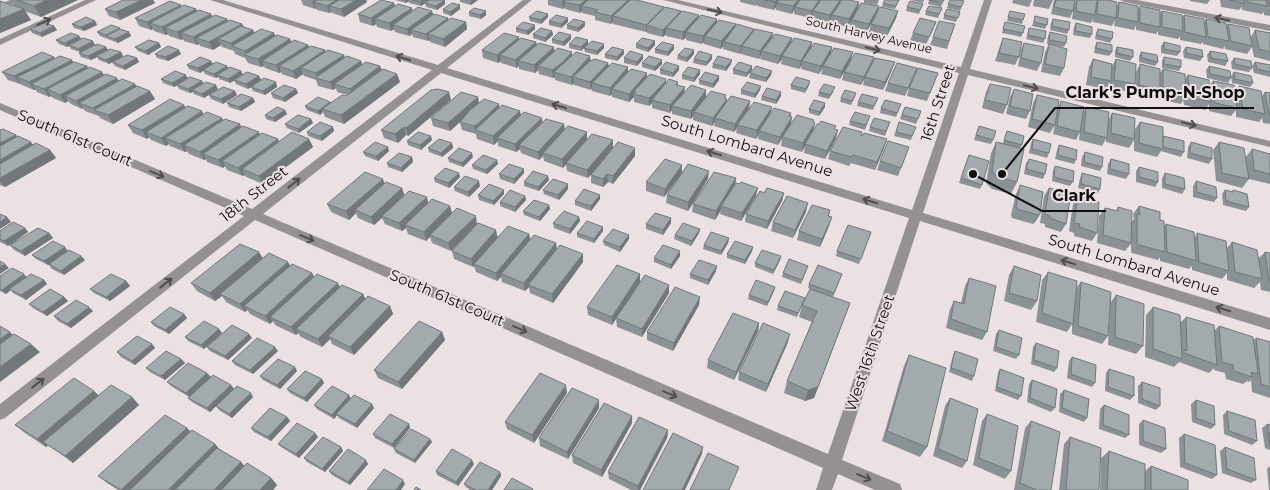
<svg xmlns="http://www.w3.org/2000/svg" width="1270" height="490" viewBox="0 0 1270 490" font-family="Montserrat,sans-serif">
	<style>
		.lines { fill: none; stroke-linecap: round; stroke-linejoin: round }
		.minor { fill: #959091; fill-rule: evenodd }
		.wall { fill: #8b9296 }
		.shaded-wall { fill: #71777a }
		.building { fill: #a2aaae; stroke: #71777a }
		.oneway { stroke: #524e50 }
		.labels { text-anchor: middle; stroke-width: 4; stroke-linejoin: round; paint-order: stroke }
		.far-street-label { font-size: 12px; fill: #100d0e; stroke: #ebe1e3 }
		.street-label { font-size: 15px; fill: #100d0e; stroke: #ebe1e3 }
		.leader { fill: none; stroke: #100d0e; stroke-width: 2 }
		.callout-dot { fill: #100d0e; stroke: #ebe1e3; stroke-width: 2 }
		.callout-label { font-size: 16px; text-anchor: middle; font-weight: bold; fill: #100d0e; stroke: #ebe1e3; stroke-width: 4; stroke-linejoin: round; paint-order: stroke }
	</style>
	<rect width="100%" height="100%" fill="#ebe1e3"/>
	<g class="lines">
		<!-- minor -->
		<path class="minor" d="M10,0H21L0,10V4Z
			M85,0H96L0,45V39Z
			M210,0H223L438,65L523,0H532L447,68L912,210L959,73L663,0H678L961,67L984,0H992L970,69L1270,141V147L968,75L923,213L1270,318V330L920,221L842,460L900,484L902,490H875L838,474L832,490H816L823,468L255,220L5,418L0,420V404L244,216L0,110V103L252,209L432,70ZM441,73L909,218L828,454L263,214Z
			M1120,0H1137L1270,25V31L1124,2Z"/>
	</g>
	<!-- wall -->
	<path class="wall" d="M10,0H78L41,17L24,11L31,20L0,33V1L14,6Z
		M123,0H153L155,3L120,20L109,16L105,9Z
		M301,0H366L367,2L344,17L332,13L331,12L329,13L317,10L316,8L315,9L303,5Z
		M395,0H430L421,6L409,3V1L406,3Z
		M460,0H478L471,5L460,2Z
		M548,0H630V1L664,8L681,11V13L717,22L735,27L773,33L772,37L791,43L811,47L851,60L892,70L883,90L863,85L865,77L868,73L861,85L842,80L844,72L840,79L821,74L823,68L819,74L801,69L802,65L799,69L781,64L782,59L778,64L760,59L761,55L759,59L741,54V52L740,54L723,49V46L721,49L704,44V42L702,44L686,40V37L683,40L666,36V34L663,37L647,33V31L646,32L613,24V22L611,24L595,20V16L582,13V11L580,13L565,9V7L563,9L548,5Z
		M740,0H841L840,3L859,2L858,9L877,13L898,11L896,18L887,36L869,32L871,24L867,31L850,27L851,21L848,27L830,23L831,18L829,23L812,19L813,15L810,18L794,14V10L792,14L776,10V7L774,10L757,6L758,4L756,6L740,2Z
		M864,0H879L877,5L864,3Z
		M899,0L895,9L882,7L883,3Z
		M911,0H924L923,3Z
		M929,0H944L941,7L928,4Z
		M950,0L964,1L960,11L947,8Z
		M1013,0H1032L1029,7L1012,3Z
		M1034,0H1053L1049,9L1033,6Z
		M1054,0H1075V2L1076,0H1097L1096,2L1098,0H1108L1117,6L1119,2L1138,10L1140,6L1160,13L1162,11L1182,18L1184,15L1204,22L1206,19L1226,26L1228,24L1251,37L1255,30L1270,33V61L1254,57L1252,47L1247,54L1225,49V46L1223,49L1203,44L1202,42L1201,44L1180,40V36L1178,39L1158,35V31L1156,34L1136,30V25L1134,30L1114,26L1115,20L1112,26L1093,22V19L1091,23L1072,19L1073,11L1070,18L1051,14Z
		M1190,0H1210L1207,4L1190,1Z
		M1220,0H1270V16L1264,15V12L1262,14L1242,10V7L1239,10L1221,7Z
		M394,3L395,6L413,11H432L433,14L449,20L466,22L467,29L445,47L430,42V40L428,41L413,37L412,34L409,36L395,32L394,29L391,31L377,27L376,24L373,26L360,22L358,14Z
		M425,3L445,4L437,10L426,7Z
		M923,4L919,14L906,11L907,7Z
		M182,7L196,9L197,11L211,14L212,16L227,19L228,21L242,24L244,27L253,30L255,33H274L275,36L290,39L291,42L308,45L309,47L326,52L344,55L345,58L361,61L362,64L380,66L382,70L397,74L400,82L344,124L325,117L323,112L320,115L307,110L305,106L331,102L347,95L337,92L336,88L333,90L318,86L316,80L304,76L303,74L296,79L282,74L281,72L279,73L265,68L264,66L261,67L248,63L245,58L235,54L234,51L222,47L221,45L213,50L200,46L199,44L197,45L184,41L183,39L181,40L169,36L168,34L166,35L154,31L153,29L151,30L139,26L135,18Z
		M942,8L938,18L925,15L926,11Z
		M443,9H460L451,16L443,13Z
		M947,9L960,12L956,22L943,19Z
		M486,11V15L481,19L469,16V12Z
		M1010,11L1023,20L1022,24L1007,21Z
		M1035,16L1047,25L1045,29L1032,26Z
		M529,17H548L541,24L530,21Z
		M1053,19L1069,30L1067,34L1050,30L1051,23Z
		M95,21L97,25L84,31L74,28L72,24Z
		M549,21L568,22L561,28L549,25Z
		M585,22V26L578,32L567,29V25Z
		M936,22L926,44L910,41L913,33Z
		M1005,22L1023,33L1021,37L1002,33Z
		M1076,23L1092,34L1090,38L1073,35L1074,27Z
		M955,24L947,49L930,45L933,37Z
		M54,26L57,30L42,37L32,33L30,29Z
		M120,28V29L129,32L131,36L118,43L100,36L97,32Z
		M516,28L535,29L528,35L516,32Z
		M1029,28L1045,39L1043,43L1026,39Z
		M1098,29L1112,39L1110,43L1095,39L1096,33Z
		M552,31L553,35L545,42L533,38V34Z
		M1050,32L1066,43L1064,47L1047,44L1048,36Z
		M79,36L81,39L108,50L121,52L123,56L109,64L99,60L97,57L91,60L81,57L79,53L80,52L71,49L69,46L67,47L59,44L56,40Z
		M519,37V39L536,42L537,44L572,56H590V60L608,63L609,66L628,67V72L647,78L666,79V83L678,82V85L685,92L705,98H725L726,103L749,108L772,107L770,113H791V125L814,120L813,123H815L813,131L835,129L836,138L825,159L804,153L805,145L802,152L781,146L782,139L778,145L758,139L759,134L756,139L736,133L737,128L734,132L714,126L715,122L712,126L693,120V116L691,119L672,114V110L670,113L652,108V103L649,106L634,102V97L629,102L612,97V94L610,96L592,91V88L591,90L574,85V83L572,85L555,80V77L553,78L539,74L538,70L535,73L519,69V66L517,68L501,63V61L498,63L483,58L482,50Z
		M1003,38L1019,57L1015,65L995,61L1000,46Z
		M552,39H571L564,46L552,43Z
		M588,40V44H604V48L597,55L585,52L584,48L581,51L569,48V44Z
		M1097,42L1112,52L1109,56L1094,53L1095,46Z
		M1164,42L1180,52L1177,56L1161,53V46Z
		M159,43L161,47L148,55L138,51L135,47Z
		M1024,43L1041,63L1037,71L1018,66L1021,50Z
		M636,44L655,45L648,52L636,48Z
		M1049,44L1064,68L1060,76L1041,72L1045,52Z
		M674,45V49L668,56L655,53V49Z
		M1117,47L1133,57L1130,61L1115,57V51Z
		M1186,47L1203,57L1200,61L1184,58L1183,51Z
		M624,50V54L617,61L605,58V54Z
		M1210,51L1228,61L1225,66L1208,62L1207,55Z
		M1141,52L1158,62L1155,66L1139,62V56Z
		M155,54H181L168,61L157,58Z
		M694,54L687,62L677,59L678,55Z
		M643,55V59L637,66L624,63V58Z
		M1164,57L1181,67L1179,71L1162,68V61Z
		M55,58L73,62L119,81L135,84L136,86L155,99L113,124L100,118L99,116L85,111L83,108L82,109L71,104L68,101L65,103L53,98L51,96L49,97L37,92L36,90H34L22,85L21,84H20L8,80L2,72Z
		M137,58L139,62L125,70L115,66L112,62Z
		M1234,58L1252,68L1249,72L1232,69L1231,62Z
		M694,59H712L706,66L693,63Z
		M1093,59L1112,66L1116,59L1135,84L1130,92L1110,88V82L1106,89L1086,85L1089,67Z
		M662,60V64L655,71L642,67V63Z
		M211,61L213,64L227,66L228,68L241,71L243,75L259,76L261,80L248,89L236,84L234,80L241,76L230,83L219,79L218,77L216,78L205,74L203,70L200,73L189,69L187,65Z
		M1255,62L1270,65V77L1254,73L1252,66Z
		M713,64H731L726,71L712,68Z
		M1140,64L1160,73L1163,69L1185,79L1188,75L1209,86L1213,81L1235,92L1239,86L1262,96L1265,92L1270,93V124L1263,123L1262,118L1259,122L1236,117V110L1231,116L1209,111V104L1205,110L1184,105L1183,100L1181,104L1158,99V94L1155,98L1135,93L1136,72Z
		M1209,66L1231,78L1228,83L1207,78L1206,70Z
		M917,68L905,96L885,91L888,83Z
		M660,69L679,70L673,77L660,74Z
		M733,69L752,70L746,77L733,74Z
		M772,71L771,75L766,82L749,78L750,73Z
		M1234,72L1253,83L1250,87L1232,83L1231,76Z
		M938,73L927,101L907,96L909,88Z
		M700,74L694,82L682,79V75Z
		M186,75L188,79L202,81L203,83L218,89L204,98L194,94L193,92L190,93L179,89L177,85L174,87L163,83L161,79Z
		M719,76V80L713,88L699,84V80Z
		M810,81L809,85L805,93L791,89V85Z
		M276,82L277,87L265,95L253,91L251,87Z
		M990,84L1007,105L1003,114L982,108L986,92Z
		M296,89L298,93L285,102L273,98L271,93Z
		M1014,89L1030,111L1026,119L1006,114L1010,97Z
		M741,90H760L755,98L741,94Z
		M834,91L829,99L818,96L819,92Z
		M856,93L855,97L851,105L840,102L841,98Z
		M209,95H237L223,104L211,99Z
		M1037,95L1058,108L1061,101L1083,113L1086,107L1109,119L1112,113L1135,129L1140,122L1163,136L1184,152L1181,157L1161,151L1157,157L1134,151V140L1129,148L1106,142V139L1102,146L1079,140L1080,132L1076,140L1053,134L1055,125L1050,133L1028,127L1033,103Z
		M762,96H781L776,104L761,100Z
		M478,97L479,103L500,108L520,111L521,115L542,118V122L564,124L565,130L587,132V139L613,140V148L588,178L567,171L566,164L563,168L544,161L543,156L539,160L521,153L520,149L516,152L498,146V141L494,145L477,139L476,134L462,130L460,122L450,131L433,126L431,118Z
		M253,98L255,102L241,111L229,107L227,103Z
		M451,100L408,136L406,135L398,143L384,138L381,130Z
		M858,102H876L873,110L857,106Z
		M901,104L896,117L880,113L881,108Z
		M184,105L186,108L223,120L260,135L279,141L309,139L313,147L263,184L246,177L245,175L243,176L227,170L225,166L223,168L207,162L206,159L204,160L189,154L187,151L185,152L170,146L169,144L166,146L151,140L149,137L147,139L133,133L128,125Z
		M825,107L819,116L809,113V109Z
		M905,107L921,111L916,124L900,119Z
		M287,114L275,122L266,119L265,115Z
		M870,116L865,130L849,125L850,121Z
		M311,119L313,123L299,133L287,128L285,124Z
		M890,122L885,136L869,131L870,127Z
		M899,122L916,127L911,140L894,136Z
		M979,126L993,140L991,144L974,140Z
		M333,127L334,131L322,141L308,136L307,132Z
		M0,130L16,135L17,137L33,145L50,150L56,158L5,187L0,185Z
		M1007,131L1022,145L1020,148L1017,182L1011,194L992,189L986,183L991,153L996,142L1003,143Z
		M862,132L861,136L887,139L884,148L875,170L851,163L849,166L828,159L830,151Z
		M1033,139L1049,153L1047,158L1029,153L1031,143Z
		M432,140L421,150L408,145L407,141Z
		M1191,142L1212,159L1209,164L1187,158L1188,147Z
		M1219,142L1246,157L1252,149L1270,154V184L1249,179L1242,188L1216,181L1213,150Z
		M452,143L453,148L442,157L429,152L428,148Z
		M1059,145L1076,160L1074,164L1055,159L1057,150Z
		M909,147L898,176L877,170L880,161Z
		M389,151L378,161L365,156L363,152Z
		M1085,152L1102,167L1100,171L1081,166L1082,157Z
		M969,155L982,185L980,189L959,183Z
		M635,156L613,184L608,182L603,187L591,183V175Z
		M412,157L413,162L402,172L388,167L387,163Z
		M473,157L463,167L449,162L448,158Z
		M1029,159L1045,174L1043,179L1024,174L1026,163Z
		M1111,159L1129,174L1126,179L1107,174L1108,164Z
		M497,160L498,164L487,174L473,169L472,165Z
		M1055,166L1073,182L1070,186L1052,181L1053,170Z
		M1139,167L1158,182L1155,187L1136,182V171Z
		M524,173L514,184L500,179L499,174Z
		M682,173L664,197L646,191V182Z
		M1082,173L1100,189L1098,193L1078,188L1080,178Z
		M1165,173L1185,189L1182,194L1162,188V178Z
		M460,177L449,188L435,182L434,178Z
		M736,178L735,184L756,196L741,221L720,214L721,210L715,220L692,212L693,204Z
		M708,179L688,211L666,203L667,195Z
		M549,180L539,191L524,186V182Z
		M1196,181L1217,198L1214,202L1193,197V186Z
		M385,184L402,188L404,195L428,203L450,206L452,213L477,224L498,237L529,234L530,240L556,243L557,250L583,254V262L553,303L530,293L529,287L525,291L502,282L501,277L497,281L476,272L474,266L473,267L454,259L452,251L470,231L451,251L432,243L430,237L426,241L408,234L406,228L402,231L385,224L382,218L374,225L358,218L356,213L349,220L331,212L327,204Z
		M1020,185L1040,214L1035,222L1033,224L1012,218L1011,215L1016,194Z
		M480,186L469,197L455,191L454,187Z
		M1049,188L1066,224L1061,232L1045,227V224L1040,223L1044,196Z
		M568,189L559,200L544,194L543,190Z
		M1225,190L1232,192L1233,190L1249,207L1246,211L1223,205L1222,194Z
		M764,193H784L782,201L767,229L745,222L746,214Z
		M504,194L494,205L479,200L478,195Z
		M600,195V199L591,211L575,205V201Z
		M525,196L526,200L515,212L500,206V202Z
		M1078,196L1097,233L1092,241L1074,236V233L1069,231L1073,204Z
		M549,205L550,209L540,221L524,215L523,211Z
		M1139,206L1160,220L1164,227L1166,224L1195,237L1197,233L1227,248L1232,242L1259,258L1265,252L1270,253V292L1261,290L1260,282L1254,288L1227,280V273L1222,279L1192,270V266L1189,269L1160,261V257L1158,260L1132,253L1131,252V244L1125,251L1097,243L1099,216L1105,208L1116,211L1118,207L1132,221L1134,219L1133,214Z
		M830,210L829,216V226L820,247L797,240L799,231Z
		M806,212L793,238L771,231L773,222Z
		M579,217L580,221L570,234L554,228L553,223Z
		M671,223L663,235L646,229V224Z
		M603,227V231L594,243L577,237V233Z
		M25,228L28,232L8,246L0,242V231Z
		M700,229L699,233L691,246L674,239L675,235Z
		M871,232L859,264L836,256L837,251Z
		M49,233L53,238L25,256L14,250L10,245Z
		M629,235V239L620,252L604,245L603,241Z
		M729,238L728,243L721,255L703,249L704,245Z
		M753,247L752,251L745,264L727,258V254Z
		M68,251L81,256L85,260L64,275L52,269L49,265H48L36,259L32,255Z
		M680,256L671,269L654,262V258Z
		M781,256L780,260L773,274L755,267V263Z
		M262,258L288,262L290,266L312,273L314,277L340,287L363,294L365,299L390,306L393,314L354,355L332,344L330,339L322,347L301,337L298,333L296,335L275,325L273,321L270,324L250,314L247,310L245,312L226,302L222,296L215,301L197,291L191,283Z
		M808,266L801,284L782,277L783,273Z
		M1014,266L1037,301L1031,310L1004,301L1009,275Z
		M716,271L708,285L690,278V274Z
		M1048,272L1076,288L1081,282L1110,303L1116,295L1143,346L1136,354L1108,345L1110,308L1108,336L1102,344L1072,334V324L1067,332L1036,322L1042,280Z
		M640,274V282L612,325L588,315L587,307Z
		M842,274L833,297L850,303L814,398L805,401L784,393L787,381L812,322L799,317L802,305L810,289L808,288L809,284Z
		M0,276L26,277L44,280L47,284L26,300L13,293L11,290L6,294L0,291Z
		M969,278L987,332L982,340L946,328L950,309L954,301L961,303L965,286Z
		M126,281L130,286L110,301L94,293L90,289Z
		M669,285V293L642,337L617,327L616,318Z
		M775,287L774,291L767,306L748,299L749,295Z
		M64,297L68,301L47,316L33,308L29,304Z
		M805,298L797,317L777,310L778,306Z
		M699,305L673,351L647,340V332Z
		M1153,307L1180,323L1186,317L1214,331L1219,326L1254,340L1256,338L1270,342V398L1252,392L1251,380L1249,382L1247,381L1243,384L1226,379L1225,373L1214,370V368L1209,373L1179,362L1174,367L1145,357L1146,315Z
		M93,311L71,328L58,321L54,316Z
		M184,314L187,318L169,334L154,326L151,322Z
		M759,323L758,331L734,380L707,368L708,360Z
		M219,329L222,333L204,349L188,341L185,337Z
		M999,330L1019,355L1016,359L993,351L996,334Z
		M442,332L445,340L402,389L378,378L374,370Z
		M252,338L228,360L210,351L207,347Z
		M788,342L766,392L738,380L739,372Z
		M1036,343L1057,368L1054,372L1031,364L1033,347Z
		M152,344L155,348L135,365L121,357L117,352Z
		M278,351L253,374L235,365L232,361Z
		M955,351L974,376L972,381L949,372L953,355Z
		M909,355L927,447L920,457L882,441L904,366Z
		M1072,357L1095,383L1092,387L1067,378L1069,361Z
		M181,359L185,363L165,380L150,372L146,368Z
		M1000,369L1021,396L1018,400L995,391L998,373Z
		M1109,369L1134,396L1130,400L1105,391L1106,373Z
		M297,371L280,389L263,380L260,376Z
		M210,377L234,389L253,397L232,418L219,410L216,406L210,412L192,402L188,398L189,397L171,386L167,382Z
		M322,379L324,383L307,402L290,393L287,389Z
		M1032,380L1055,408L1051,412L1027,402L1029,384Z
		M1142,382L1160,406L1156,410L1138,403V386Z
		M1064,390L1087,418L1084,422L1059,412L1060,394Z
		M94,391L99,396L132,397L139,405L73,463L48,445L46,447L25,433L15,425Z
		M567,393L534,443L507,429L505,422Z
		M950,398L967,461L962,468L933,456L945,406Z
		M351,399L374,408L357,428L339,418L337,415L334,419L317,409L314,405Z
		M1196,400L1215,425L1211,429L1192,422L1191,404Z
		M1104,405L1129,435L1125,438L1099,429L1100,409Z
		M599,408L568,459L540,446L539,438Z
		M1227,411L1257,441L1252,445L1224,434L1223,415Z
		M987,414L1011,471L1005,479L973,465L982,421Z
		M632,416V423L602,477L573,463L572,455Z
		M287,417L290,421L271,441L254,432L251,428Z
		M1143,420L1166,449L1161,453L1139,445V424Z
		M1031,421L1051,490H1014L1025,428Z
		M409,424L410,428L394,448L375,438L373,434Z
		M1267,424L1270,425V450L1265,448L1262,428Z
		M187,428L190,432L215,444L219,449L241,462L244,466L271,478L277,485L273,490H118L107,483L98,476Z
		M668,430L667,438L640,490H631L609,479L608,472Z
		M315,433L318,437L299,458L281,447L278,444Z
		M1184,434L1217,475L1212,479L1180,467L1179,438Z
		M1070,437L1099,490H1059L1064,444Z
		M430,439L432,442L415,463L396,453L394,449Z
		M341,447L343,451L325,472L307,462L304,458Z
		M1225,447L1256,480L1251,483L1222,473L1220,451Z
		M1109,451L1145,471L1151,466L1188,490H1100L1101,458Z
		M368,464L350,485L332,475L329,471Z
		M474,464L458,486L437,475L436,471Z
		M1270,466V490H1269L1267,469Z
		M500,472L501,476L492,490H470L466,487L464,484Z"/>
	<!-- shaded-wall -->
	<path class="shaded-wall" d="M47,0H78L41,17L34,6Z
		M142,0H153L155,3L120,20L116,12Z
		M315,0H330L314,2L316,8L315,9L312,1Z
		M336,0H350L329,6L331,12L329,13L327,6Z
		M356,0H366L367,2L344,17L341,9Z
		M405,0H409V1L406,3Z
		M423,0H430L421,6L420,2Z
		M445,0V4L437,10L436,6Z
		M472,0H478L471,5V1Z
		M564,0H573L564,2L565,7L563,9L562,1Z
		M586,0H595L582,6V11L580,13L579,5Z
		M628,0H630V6L613,16V22L611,24V16Z
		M777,0H781L777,3L776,7L774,10L775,2Z
		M798,0H802L795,7L794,10L792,14L793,6Z
		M819,0H822L813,11V15L810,18L812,11Z
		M840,0H841L839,6L832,15L831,18L829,23L830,15Z
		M859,2L858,10L848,27L849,19Z
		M394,3L396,11L375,19L376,24L373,26L371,18Z
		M181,5L185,12L150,23L153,29L151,30L147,22Z
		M460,5V9L451,16L450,12Z
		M879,6L877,14L867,31L869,24Z
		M664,7V14L647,25V31L646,32V25Z
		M412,8L414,15L393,25L394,29L391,31L389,23Z
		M24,9L31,20L0,33V19Z
		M196,9L200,17L165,28L168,34L166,35L162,27Z
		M432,11L434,19L411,30L412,34L409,36L407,29Z
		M486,11V15L481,19L480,15Z
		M681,11V19L666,28V34L663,37V30Z
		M898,11L896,18L887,36L889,28Z
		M211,14L215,22L181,33L183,39L181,40L177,32Z
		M548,14V17L541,24V20Z
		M699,15V23L686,32V37L683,40V32Z
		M448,18L450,25L428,34L430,40L428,41L426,34Z
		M568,18V22L561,28V24Z
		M227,19L230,26L196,38L199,44L197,45L193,37Z
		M717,19V27L705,36L704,42L702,44L703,36Z
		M95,21L97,25L84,31L81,27Z
		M466,22L467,29L445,47L443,39Z
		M585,22V26L578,32V28Z
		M936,22L933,30L926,44L929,37Z
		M242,24L246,31L218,39L221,45L213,50L209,42Z
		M736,24L735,31L724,42L723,46L721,49V41Z
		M535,25V29L528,35L527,31Z
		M54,26L57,30L42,37L40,33Z
		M754,29L753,36L742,46L741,52L740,54L741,46Z
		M253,30L257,38L232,46L231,43Z
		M552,31L553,35L545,42V38Z
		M129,32L131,36L118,43L115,39Z
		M274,33L277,41L247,56L245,51Z
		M773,33L772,41L762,51L761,55L759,59L760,51Z
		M571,35V39L564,46L563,42Z
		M79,36L82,40L69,45V46L67,47L65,43Z
		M519,37L520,45L500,55L501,61L498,63L497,55Z
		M792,38L791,46L782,56V59L778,64L780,56Z
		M290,39L293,47L262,61L264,66L261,67L258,59Z
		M588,40V44L581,51V47Z
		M93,41L95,45L81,53L78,49Z
		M655,41V45L648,52V48Z
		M536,42L537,50L518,61L519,66L517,68L515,60Z
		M812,42L811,50L802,61V65L799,69L801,61Z
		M159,43L161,47L148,55L145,51Z
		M604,44V48L597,55V51Z
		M308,45L311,52L279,66L281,72L279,73L276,65Z
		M674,45V49L668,56V52Z
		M106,47L109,51L96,56L97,57L91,60L88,56Z
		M554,47L555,55L538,66V70L535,73L534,65Z
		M832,47L831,55L823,66L819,74L821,66Z
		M179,50L181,54L168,61L165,57Z
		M325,50L328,58L301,68L303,74L296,79L293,71Z
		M624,50V54L617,61V57Z
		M694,50V54L687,62V58Z
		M121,52L123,56L109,64L106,60Z
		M572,52V60L554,72L555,77L553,78L552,70Z
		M853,52L851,60L840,79L842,71Z
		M344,55L346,63L318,79L316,73Z
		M643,55V59L637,66V62Z
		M712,55V59L706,66L707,62Z
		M590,56L591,64L573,77L574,83L572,85L571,77Z
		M54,57L59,65L17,77L21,84H20L14,76Z
		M874,57L872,65L861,85L864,77Z
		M137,58L139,62L125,70L123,66Z
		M72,60L77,68L31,84L36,90H34L29,82Z
		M662,60V64L655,71V67Z
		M732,60L731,64L726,71V67Z
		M211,61L213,65L200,73L198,68Z
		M361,61L364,69L334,84L336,88L333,90L330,82Z
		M895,62L892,70L883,90L885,82Z
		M608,63L609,70L592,83V88L591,90L590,82Z
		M87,66L92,74L47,89L51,96L49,97L44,89Z
		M227,66L229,70L217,75L218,77L216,78L214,74Z
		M380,66L383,74L352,97L350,89Z
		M679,66V70L673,77V73Z
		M752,66V70L746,77L747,73Z
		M628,67V75L612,89V94L610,96V88Z
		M917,68L914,76L905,96L908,88Z
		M700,70V74L694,82V78Z
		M241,71L243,75L230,83L228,79Z
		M772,71L771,75L766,82V78Z
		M102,72L107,80L65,96L68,101L65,103L60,95Z
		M647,73V81L636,92L634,91V97L629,102V94Z
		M397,74L400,82L344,124L341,115Z
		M186,75L188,79L174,87L172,83Z
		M259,76L261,80L248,89L246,84Z
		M719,76V80L713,88V84Z
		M117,78L122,86L79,103L83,108L82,109L76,101Z
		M666,79V87L652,100V103L649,106V98Z
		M202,81L204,85L192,90L193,92L190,93L188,89Z
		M810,81L809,85L805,93L806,89Z
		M276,82L277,87L265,95L263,91Z
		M135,84L140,92L94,110L99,116H98L93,108Z
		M216,85L218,89L204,98L202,94Z
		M761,86L760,90L755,98V94Z
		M685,87L684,95L672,106V110L670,113V105Z
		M296,89L298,93L285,102L283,98Z
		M706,90V98L694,112L693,116L691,119V111Z
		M150,91L155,99L113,124L108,115Z
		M235,91L237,95L223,104L221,99Z
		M449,92L451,100L408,136L406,128Z
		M781,92V96L776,104V100Z
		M726,95L725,101L727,99L726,107L715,118V122L712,126L713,118Z
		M478,97L479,105L450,131L448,123Z
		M253,98L255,102L241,111L239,107Z
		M750,101L749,110L737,125V128L734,132L735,124Z
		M330,102L332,106L322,109L323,112L320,115L318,111Z
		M825,103V107L819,116L820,112Z
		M499,104L500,112L475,130L476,134L474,126Z
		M184,105L189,113L146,132L149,137L147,139L142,130Z
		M772,107L770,115L759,131V134L756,139L757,130Z
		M285,110L287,114L275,122L273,118Z
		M202,111L206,120L165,138L169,144L166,146L161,138Z
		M520,111L521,119L497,138L498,141L494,145L493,136Z
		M791,113L790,120L792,117L791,125L782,137L778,145L780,137Z
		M222,118L226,126L184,145L187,151L185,152L180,144Z
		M542,118L543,126L519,145L520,149L516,152L515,144Z
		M311,119L313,123L299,133L298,129Z
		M814,120L812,127L815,123L813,131L802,152L803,143Z
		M240,124L244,132L203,154L206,159L204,160L200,152Z
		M564,124L565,133L543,153V156L539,160L538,152Z
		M333,127L334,131L322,141L320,136Z
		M404,127L406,135L398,143L395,134Z
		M838,130L836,138L825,159L827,151Z
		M259,132L262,140L222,161L225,166L223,168L218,160Z
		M587,132V140L563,168L562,159Z
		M16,135L22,143L0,155V143Z
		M431,136L432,140L421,150L420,145Z
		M278,139L282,147L242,169L245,175L243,176L238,168Z
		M309,139L313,147L263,184L259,176Z
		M887,139L884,148L875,170L877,162Z
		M613,140V148L588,178L587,170Z
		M31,142L37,151L0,172V160Z
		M452,143L453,148L442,157L441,153Z
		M388,147L389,151L378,161L376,156Z
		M635,148V156L613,184V176Z
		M50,150L56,158L5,187L0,181V178Z
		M472,153L473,157L463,167L462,163Z
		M412,157L413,162L402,172L401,168Z
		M497,160L498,164L487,174L486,170Z
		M682,165V173L664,197L665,189Z
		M524,169V173L514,184V179Z
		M709,171L708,179L688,211V202Z
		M459,173L460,177L449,188L448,183Z
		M607,174L608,182L603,187V179Z
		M548,176L549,180L539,191L538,187Z
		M736,178L735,187L721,206V210L715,220L716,211Z
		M383,179L386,188L355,210L356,213L349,220L346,211Z
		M479,181L480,186L469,197L468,192Z
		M568,184V189L559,200L558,195Z
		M402,188L405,197L382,216V218L374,225L371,217Z
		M758,188L756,196L741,221L742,213Z
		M504,190V194L494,205L493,201Z
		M784,193L782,201L767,229L768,221Z
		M600,195V199L591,211V206Z
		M525,196L526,200L515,212V207Z
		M427,197L429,206L405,225L406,228L402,231L399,223Z
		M808,203L806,212L793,238L795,230Z
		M549,205L550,209L540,221L539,217Z
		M450,206L452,214L430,235V237L426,241L424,232Z
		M1040,214L1035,222L1033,224L1038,215Z
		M476,216L477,224L451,251L448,243Z
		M7,217L11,222L0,229V222Z
		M579,217L580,221L570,234V229Z
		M832,217L829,226L820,247L822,239Z
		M671,218V223L663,235V230Z
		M603,227V231L594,243V239Z
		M25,228L28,232L8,246L4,241Z
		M700,229L699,233L691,246L692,241Z
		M496,230L498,239L474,264V266L473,267L471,259Z
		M49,233L53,238L25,256L21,251Z
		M529,234L531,243L501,274V277L497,281L496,273Z
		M629,235V239L620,252V247Z
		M729,238L728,243L721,255V251Z
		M556,243L557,252L528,285L529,287L525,291L524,283Z
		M65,247L68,251L48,265L44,261Z
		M753,247L752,251L745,264V260Z
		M680,251V256L671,269V265Z
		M259,252L264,260L220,294L222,296L215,301L210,293Z
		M583,254V262L553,303L552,294Z
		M81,256L85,260L64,275L61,271Z
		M781,256L780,260L773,274L774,270Z
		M288,262L292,270L244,306L247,310L245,312L240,304Z
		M5,264L9,268L0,274V267Z
		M717,266L716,271L708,285V280Z
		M312,273L316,281L270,317L273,321L270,324L265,316Z
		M24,274L28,279L9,289L11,290L6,294L2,290Z
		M640,274V282L612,325V317Z
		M44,280L47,284L26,300L21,295Z
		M126,281L130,286L110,301L106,297Z
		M338,283L342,291L296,329L298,333L296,335L291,327Z
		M669,285V293L642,337V329Z
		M775,287L774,291L767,306L768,302Z
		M363,294L367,302L328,336L330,339L322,347L318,339Z
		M64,297L68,301L47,316L43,312Z
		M700,297L699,305L673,351L674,343Z
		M850,303L814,398L805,401L808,390Z
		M390,306L393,314L354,355L350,347Z
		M89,307L93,311L71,328L67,324Z
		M184,314L187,318L169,334L165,330Z
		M759,323L758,331L734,380L736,372Z
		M219,329L222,333L204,349L201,345Z
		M10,332L18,340L0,353V339Z
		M442,332L445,340L402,389L398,382Z
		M249,334L252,338L228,360L225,356Z
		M790,334L788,342L766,392L768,384Z
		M31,344L40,352L0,382V367Z
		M152,344L155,348L135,365L132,361Z
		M275,347L278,351L253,374L250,370Z
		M181,359L185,363L165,380L161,376Z
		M295,367L297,371L280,389L277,385Z
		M207,373L211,377L190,397L186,393Z
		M322,379L324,383L307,402L304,398Z
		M231,385L234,389L210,412L207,408Z
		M566,385L567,393L534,443L532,435Z
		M94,391L102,399L43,442L48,445L46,447L37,439Z
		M251,393L253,397L232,418L229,414Z
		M349,395L351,399L334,419L332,415Z
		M132,397L139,405L73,463L65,456Z
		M599,400V408L568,459L567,452Z
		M372,404L374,408L357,428L355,424Z
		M632,416V423L602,477L601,470Z
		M287,417L290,421L271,441L268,437Z
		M409,424L410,428L394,448L392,444Z
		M187,428L194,435L137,490H121Z
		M668,430L667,438L640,490H638V486Z
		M315,433L318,437L299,458L296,454Z
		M430,439L432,442L415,463L414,460Z
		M215,444L221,451L183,490H168Z
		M341,447L343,451L325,472L322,469Z
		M703,447L702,454L685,490H682Z
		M366,460L368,464L350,485L348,482Z
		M472,460L474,464L458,486L456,482Z
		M241,462L247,469L227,490H214Z
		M500,472L501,476L492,490H488Z
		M271,478L277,485L273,490H260Z
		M403,480L405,484L401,490H396Z"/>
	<!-- building -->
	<path class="building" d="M17,0H47L34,6Z
		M123,0H142L116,12L105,9Z
		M317,0H336L327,6L314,2Z
		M339,0H356L341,9L329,6Z
		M381,0L394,3L371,18L358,14Z
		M412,0H423L420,2Z
		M430,0H445L436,6L425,3Z
		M566,0H586L579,5L564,2Z
		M588,0H628L611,16L595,12L598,10L582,6Z
		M630,0H637L664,7L646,25L613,16Z
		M764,0H777L775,2Z
		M779,0H798L793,6L777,3Z
		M800,0H819L812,11L795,7Z
		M821,0H840L830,15L813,11Z
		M842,0H849L859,2L849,19L832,15Z
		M885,0H899L896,6L883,3Z
		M929,0H944L942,3Z
		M950,0H959L964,1L961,7L948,4Z
		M1056,0H1075L1073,11L1054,7Z
		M1077,0H1097L1095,15L1076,11Z
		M1098,0H1108L1117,2L1116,18L1097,14Z
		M1229,0H1244V3Z
		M1247,0H1266L1267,6L1247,2Z
		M1268,0H1270V7Z
		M0,1L24,9L0,19Z
		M170,1L181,5L147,22L135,18Z
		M910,1L923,4L920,10L907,7Z
		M1119,2L1138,6V22L1118,18Z
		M452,3L460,5L450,12L443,9Z
		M861,3L879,6L869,24L852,20Z
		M398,4L412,8L389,23L375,19Z
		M184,5L196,9L162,27L150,23Z
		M929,6L942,8L939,14L926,11Z
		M1140,6L1160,10V27L1140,23Z
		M418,7L432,11L407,29L393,25Z
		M665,7L681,11L663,30L647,25Z
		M880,7L898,11L889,28L871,24Z
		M474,8L486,11L480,15L469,12Z
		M947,9L960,12L958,18L944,15Z
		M199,10L211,14L177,32L165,28Z
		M537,11L548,14L541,20L529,17Z
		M682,11L699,15L683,32L666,28Z
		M1010,11L1025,14L1023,20L1008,17Z
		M1162,11L1182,15L1183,31L1162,27Z
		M434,14L448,18L426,34L411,30Z
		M215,15L227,19L193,37L181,33Z
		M556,15L568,18L561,24L549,21Z
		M701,15L717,19L703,36L686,32Z
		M1184,15L1204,19L1206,37L1185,32Z
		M1035,16L1048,19L1047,25L1034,22Z
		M86,17L95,21L81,27L72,24Z
		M451,18L466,22L443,39L428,34Z
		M920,18L936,22L929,37L913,33Z
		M574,19L585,22L578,28L567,25Z
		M1053,19L1070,22L1069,30L1052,26Z
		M1206,19L1226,23L1229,41L1208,37Z
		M230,20L242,24L209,42L196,38Z
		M719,20L736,24L721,41L705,36Z
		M939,21L955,24L949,41L933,37Z
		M523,22L535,25L527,31L516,28Z
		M1005,22L1025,26L1023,33L1003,29Z
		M44,23L54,26L40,33L30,29Z
		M1076,23L1092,27V34L1075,31Z
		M737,24L754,29L741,46L724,42Z
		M1228,24L1249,28L1252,46L1231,41Z
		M111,25L120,28L106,35L97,32Z
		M241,26L253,30L231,43L218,39Z
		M541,28L552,31L545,38L533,34Z
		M1029,28L1046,31L1045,39L1028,35Z
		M120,29L129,32L115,39L106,36Z
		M261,29L274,33L245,51L232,46Z
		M755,29L773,33L760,51L742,46Z
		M1098,29L1113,32L1112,39L1097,35Z
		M1255,30L1270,33V52L1259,49Z
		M559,32L571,35L563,42L552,39Z
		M1050,32L1067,36L1066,43L1049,40Z
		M71,33L79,36L65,43L56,40Z
		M504,33L519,37L497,55L482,50Z
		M775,34L792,38L780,56L762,51Z
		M277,35L290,39L258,59L244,55Z
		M576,37L588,40L581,47L569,44Z
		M83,38L93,41L78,49L69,45Z
		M521,38L536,42L515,60L500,55Z
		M642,38L655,41L648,48L636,44Z
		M794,38L812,42L801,61L782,56Z
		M1003,38L1022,42L1019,57L999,53Z
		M149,40L159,43L145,51L135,47Z
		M294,40L308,45L276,65L262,61Z
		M592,41L604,44L597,51L584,48Z
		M662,42L674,45L668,52L655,49Z
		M1097,42L1112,45V52L1096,48Z
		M1164,42L1180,46V52L1164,49Z
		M539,43L554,47L534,65L518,61Z
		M814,43L832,47L821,66L802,61Z
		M1024,43L1044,47L1041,63L1021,58Z
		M97,44L106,47L88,56L79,53Z
		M1049,44L1067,49L1064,68L1045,64Z
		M168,46L179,50L165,57L155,54Z
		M311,46L325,50L293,71L279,66Z
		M612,47L624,50L617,57L605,54Z
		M1117,47L1133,50V57L1117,53Z
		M1186,47L1202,50L1203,57L1186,53Z
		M558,48L572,52L562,63L552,70L538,66Z
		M685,48L694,50L687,58L678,55Z
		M834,48L853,52L842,71L823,66Z
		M110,49L121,52L106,60L96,56Z
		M328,50L344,55L316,73L301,68Z
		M630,51L643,55L637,62L624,58Z
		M699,51L712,55L707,62L694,59Z
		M1210,51L1226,54L1228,61L1211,58Z
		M42,52L54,57L14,76L2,72Z
		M576,52L590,56L571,77L554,72Z
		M1141,52L1157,55L1158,62L1142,58Z
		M855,53L874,57L864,77L844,72Z
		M127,55L137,58L123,66L112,62Z
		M60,56L72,60L29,82L17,77Z
		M347,56L361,61L330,82L315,78Z
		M649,56L662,60L655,67L642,63Z
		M718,56L732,60L726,67L713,64Z
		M200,57L211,61L198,68L187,65Z
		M1164,57L1181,60V67L1164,64Z
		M875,58L895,62L885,82L865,77Z
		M1234,58L1251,61L1252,68L1235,64Z
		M595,59L608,63L590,82L573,77L590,61Z
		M1093,59L1112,64L1111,81L1091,77Z
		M1116,59L1136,64L1135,84L1114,80Z
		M74,62L87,66L44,89L31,84Z
		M216,62L227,66L214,74L203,70Z
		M366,62L380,66L350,89L334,84Z
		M666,62L679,66L673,73L660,69Z
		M739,62L752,66L747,73L733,69Z
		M1255,62L1270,65V72L1257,69Z
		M612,63L628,67L610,88L592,83Z
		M897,63L917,68L908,88L888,83Z
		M1140,64L1160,69V90L1139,85Z
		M756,66L772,71L766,78L750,73Z
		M1209,66L1230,71L1231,78L1210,74Z
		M90,67L102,72L60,95L47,89Z
		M230,67L241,71L228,79L217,75Z
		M688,67L700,70L694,78L682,75Z
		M918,68L938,73L930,93L909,88Z
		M383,69L397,74L341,115L322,109L342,95L346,96Z
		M631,69L647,73L629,94L612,89Z
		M1163,69L1185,74L1186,96L1163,91Z
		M175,71L186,75L172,83L161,79Z
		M247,72L259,76L246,84L234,80Z
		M705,72L719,76L713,84L699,80Z
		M1234,72L1251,76L1253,83L1235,79Z
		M106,74L117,78L76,101L65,96Z
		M650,74L666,79L665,82L649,98L634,94L636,92L634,91Z
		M1188,75L1209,80L1211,102L1189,97Z
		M190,77L202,81L188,89L177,85Z
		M796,77L810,81L806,89L791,85Z
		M264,78L276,82L263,91L251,87Z
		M122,79L135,84L93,108L79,103Z
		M669,79L678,82L676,85L685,87L670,105L652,100Z
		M1213,81L1234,85L1237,108L1215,103Z
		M206,82L216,85L202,94L192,90Z
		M747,82L761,86L755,94L741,90Z
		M824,84L835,87L830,95L819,92Z
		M990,84L1011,88L1007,105L985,100Z
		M284,85L296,89L283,98L271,93Z
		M691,85L706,90L691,111L672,106Z
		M137,86L150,91L108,115L94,110Z
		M1239,86L1261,91L1265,114L1243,109Z
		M223,87L235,91L221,99L209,95Z
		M767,88L781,92L776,100L762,96Z
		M438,89L449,92L406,128L404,127L395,134L381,130L431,90Z
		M1014,89L1033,94L1030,111L1010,106Z
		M845,90L856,93L852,101L841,98Z
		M711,91L726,95L724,98L727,99L713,118L694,112Z
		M461,92L478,97L448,123L431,118Z
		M1265,92L1270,93V115H1269Z
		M241,94L253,98L239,107L227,103Z
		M862,94L878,98L874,106L858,102Z
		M1037,95L1059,100L1055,125L1032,119Z
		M731,96L750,101L735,124L715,118Z
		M318,97L330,102L318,111L305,106Z
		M170,99L184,105L142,130L128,125Z
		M484,99L499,104L478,124L474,126L460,122L470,110Z
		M814,100L825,103L820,112L809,109Z
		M885,100L901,104L897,113L881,108Z
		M1061,101L1084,107L1080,132L1057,126Z
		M754,102L772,107L757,130L737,125Z
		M502,105L520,111L493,136L475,130Z
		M188,106L202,111L161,138L146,132Z
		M277,107L285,110L273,118L265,115Z
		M905,107L921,111L918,119L902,115Z
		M1086,107L1109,112L1107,138L1084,132Z
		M774,108L791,113L789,116L792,117L780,137L759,131Z
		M207,112L222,118L180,144L165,138Z
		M524,112L542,118L515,144L497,138Z
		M855,112L870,116L866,125L850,121Z
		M1112,113L1135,118L1134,139L1111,133Z
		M298,115L311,119L298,129L285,124Z
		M797,115L814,120L813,122L815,123L803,143L782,137Z
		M874,118L890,122L886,131L870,127Z
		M225,119L240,124L200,152L184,145Z
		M546,119L564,124L538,152L519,145Z
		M821,121L836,126L834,129L838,130L827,151L805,144L817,124H819Z
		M320,122L333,127L320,136L307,132Z
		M899,122L916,127L912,136L896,132Z
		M1140,122L1163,127V149L1139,143Z
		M243,126L259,132L218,160L203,154Z
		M568,126L587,132L562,159L543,153Z
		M979,126L996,131L993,140L976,135Z
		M843,127L862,132L861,136H862L864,133L887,139L877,162L853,155L852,157L830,151Z
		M3,129L16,135L0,143V130Z
		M1007,131L1024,136L1022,145L1004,140Z
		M292,132L309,139L259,176L242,169Z
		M418,132L431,136L420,145L407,141Z
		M262,133L278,139L238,168L222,161Z
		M592,134L613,140L587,170L566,163Z
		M18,136L31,142L0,160V146Z
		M1163,136L1184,141V152L1163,147Z
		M439,139L452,143L441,153L428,148Z
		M1033,139L1051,144L1049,153L1032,149Z
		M888,141L909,147L901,168L880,161Z
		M375,142L388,147L376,156L363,152Z
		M618,142L635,148L613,176L607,174L603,179L591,175Z
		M996,142L1024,149L1017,182L998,177L992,171Z
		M1191,142L1212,148V159L1190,153Z
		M1219,142L1244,148L1249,179L1222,173Z
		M36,143L50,150L0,178V164Z
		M1059,145L1077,150L1076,160L1058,155Z
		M459,148L472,153L462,163L448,158Z
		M1252,149L1270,154V174L1254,170Z
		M1085,152L1103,157L1102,167L1084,162Z
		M399,153L412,157L401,168L387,163Z
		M483,155L497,160L486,170L472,165Z
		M969,155L989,161L982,185L961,178Z
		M665,159L682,165L665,189L646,182Z
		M1029,159L1047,164L1045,174L1026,169Z
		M1111,159L1129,164V174L1110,169Z
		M509,164L524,169L514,179L499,174Z
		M688,164L709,171L688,202L667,195Z
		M1055,166L1074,171L1073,182L1054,177Z
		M1139,167L1158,172V182L1139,177Z
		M445,168L459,173L448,183L434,178Z
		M533,171L548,176L538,187L524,182Z
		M365,172L383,179L346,211L327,204Z
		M714,172L736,178L716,211L693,204Z
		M1082,173L1101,178L1100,189L1081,184Z
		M1165,173L1184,178L1185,189L1165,184Z
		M465,176L479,181L468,192L454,187Z
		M553,179L568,184L558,195L543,190Z
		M1196,181L1216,187L1217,198L1197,192Z
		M386,182L402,188L371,217L355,210Z
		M741,182L758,188L742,213L721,206L736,183L740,184Z
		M489,184L504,190L493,201L478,195Z
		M1020,185L1043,192L1040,214L1038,215L1017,209L1016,207Z
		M767,188L784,193L768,221L746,214L760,191L764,193Z
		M1049,188L1071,194L1066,224L1050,218V216L1045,214Z
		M584,189L600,195L591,206L575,201Z
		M510,190L525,196L515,207L500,202Z
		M1225,190L1233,192V190L1247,194L1249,207L1226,201Z
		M409,191L427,197L399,223L382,216Z
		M787,196L808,203L795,230L773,222Z
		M1078,196L1099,202L1097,233L1079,227L1080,224L1074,223Z
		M432,199L450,206L424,232L405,225Z
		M534,200L549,205L539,217L523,211Z
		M812,205L830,210L828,216L832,217L822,239L799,231Z
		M1139,206L1160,212V220L1164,221L1165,252L1139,245L1137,243V214L1140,215Z
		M1118,207L1132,211L1131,243L1103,235L1105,208L1118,211Z
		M457,208L476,216L448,243L430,235Z
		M564,211L579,217L570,229L553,223Z
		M655,213L671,218L663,230L646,224Z
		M0,214L7,217L0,222Z
		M587,221L603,227L594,239L577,233Z
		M13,222L25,228L4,241L0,239V231Z
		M478,223L496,230L471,259L452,251Z
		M683,223L700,229L692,241L675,235Z
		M1166,224L1194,232L1196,261L1167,252Z
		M848,225L871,232L861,259L837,251Z
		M508,226L529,234L496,273L474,264Z
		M38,228L49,233L21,251L10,245Z
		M613,229L629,235L620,247L603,241Z
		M711,232L729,238L721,251L704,245Z
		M1197,233L1226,241L1229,271L1199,262Z
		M534,235L556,243L524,283L501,274Z
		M53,241L65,247L44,261L32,255Z
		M735,241L753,247L745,260L727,254Z
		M1232,242L1257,250L1262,279L1235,272Z
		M240,244L259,252L210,293L191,283Z
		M560,245L583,254L552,294L528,285Z
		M663,245L680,251L671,265L654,258Z
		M69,250L81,256L61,271L49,264Z
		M762,250L781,256L774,270L755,263Z
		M1265,252L1270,253V282L1269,281Z
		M269,253L288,262L240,304L220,294Z
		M789,259L808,266L802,280L783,273Z
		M699,260L717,266L708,280L690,274Z
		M0,261L5,264L0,267Z
		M292,264L312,273L265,316L244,306Z
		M617,265L640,274L612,317L587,307Z
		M818,265L842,274L834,293L809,284Z
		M1014,266L1041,275L1037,301L1009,293Z
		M12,268L24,274L2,290L0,289V276Z
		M1048,272L1077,281L1073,324L1042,313Z
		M31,274L44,280L21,295L9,289Z
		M111,274L126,281L106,297L90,289Z
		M317,274L338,283L291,327L270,317Z
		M645,275L669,285L642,329L616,318Z
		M969,278L996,286L987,332L951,319L954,301L964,304Z
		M756,280L775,287L768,302L749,295Z
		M1081,282L1111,292L1108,336L1078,326Z
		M342,285L363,294L318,339L296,329Z
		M675,287L700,297L674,343L647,332Z
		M50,289L64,297L43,312L29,304Z
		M810,289L850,303L818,387L808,390L787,381L817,311L802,305Z
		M785,291L805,298L798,313L778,306Z
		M1116,295L1144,304L1143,346L1115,337Z
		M368,296L390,306L350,347L328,336Z
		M76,300L89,307L67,324L54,316Z
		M170,307L184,314L165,330L151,322Z
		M1153,307L1180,315L1182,359L1153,349Z
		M733,313L759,323L736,372L708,360Z
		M1186,317L1214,325L1217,365L1184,353V350L1187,351Z
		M204,321L219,329L201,345L185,337Z
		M419,321L442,332L398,382L374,370Z
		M763,323L790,334L768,384L739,372Z
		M232,325L249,334L225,356L207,347Z
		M0,326L10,332L0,339Z
		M1219,326L1253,337L1258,374L1251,372L1252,377L1234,371L1233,365L1222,362Z
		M999,330L1022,338L1019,355L996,347Z
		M14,334L31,344L0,367V344Z
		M137,336L152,344L132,361L117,352Z
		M257,338L275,347L250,370L232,361Z
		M1256,338L1270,342V387L1261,384Z
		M1036,343L1059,351L1057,368L1034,360Z
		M166,351L181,359L161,376L146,368Z
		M955,351L978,359L974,376L951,368Z
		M909,355L946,368L927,447L887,431Z
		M1072,357L1096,365L1095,383L1071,374Z
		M278,359L295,367L277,385L260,376Z
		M188,363L207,373L186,393L167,382Z
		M1000,369L1024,378L1021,396L997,387Z
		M1109,369L1134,377V396L1108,387Z
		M305,371L322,379L304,398L287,389Z
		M540,373L566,385L532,435L505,422Z
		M213,375L231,385L207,408L188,398Z
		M74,378L94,391L37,439L15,425Z
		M1032,380L1057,389L1055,408L1030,398Z
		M1142,382L1160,388V406L1142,399Z
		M111,385L132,397L65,456L43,442Z
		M237,386L251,393L229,414L216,406Z
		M332,386L349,395L332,415L314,405Z
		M572,388L599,400L567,452L539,438Z
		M1064,390L1089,399L1087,418L1062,408Z
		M354,395L372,404L355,424L336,414Z
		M950,398L978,409L967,461L938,449Z
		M1196,400L1214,406L1215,425L1196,418Z
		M604,403L632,416L601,470L572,455Z
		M1104,405L1129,415V435L1103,425Z
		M270,408L287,417L268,437L251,428Z
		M1227,411L1255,420L1257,441L1229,431Z
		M390,414L409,424L392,444L373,434Z
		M987,414L1018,426L1011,471L979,458Z
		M165,415L187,428L121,490L98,476Z
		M639,417L668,430L638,486L608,472Z
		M1143,420L1165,428L1166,449L1143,441Z
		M1031,421L1060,432L1051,490H1037L1020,483Z
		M297,423L315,433L296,454L278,444Z
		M1267,424L1270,425V444Z
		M411,429L430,439L414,460L394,449Z
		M192,430L215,444L168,490H130Z
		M673,433L703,447L682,490H643Z
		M1184,434L1215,445L1217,475L1185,463Z
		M323,437L341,447L322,469L304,458Z
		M1070,437L1101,448L1099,490H1066Z
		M1225,447L1254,458L1256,480L1227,469Z
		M217,448L241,462L214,490H175Z
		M348,449L366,460L348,482L329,471Z
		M452,449L472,460L456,482L436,471Z
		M1109,451L1145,464V490H1107Z
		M708,453L739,467L729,490H690Z
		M480,462L500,472L488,490H476L464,484Z
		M247,463L271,478L260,490H221Z
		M1151,466L1188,480V490H1151Z
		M384,469L403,480L396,490H367Z
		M512,478L533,489L532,490H504Z
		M416,487L421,490H414Z"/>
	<!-- one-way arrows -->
	<defs><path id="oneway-shaft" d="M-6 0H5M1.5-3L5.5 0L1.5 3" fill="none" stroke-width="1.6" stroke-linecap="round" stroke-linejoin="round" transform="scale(1.25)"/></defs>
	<g class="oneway">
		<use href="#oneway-shaft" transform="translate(715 11) rotate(13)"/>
		<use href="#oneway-shaft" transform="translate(1222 19) rotate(-169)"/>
		<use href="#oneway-shaft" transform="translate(44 22) rotate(-25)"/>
		<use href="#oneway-shaft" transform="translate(873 49) rotate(13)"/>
		<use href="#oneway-shaft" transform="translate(403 58) rotate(-163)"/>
		<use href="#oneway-shaft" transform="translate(1031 87) rotate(13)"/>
		<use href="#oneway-shaft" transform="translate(559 106) rotate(-163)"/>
		<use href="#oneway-shaft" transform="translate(1189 124) rotate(13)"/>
		<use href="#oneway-shaft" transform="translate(714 153) rotate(-163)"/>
		<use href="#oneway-shaft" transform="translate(157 174) rotate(23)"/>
		<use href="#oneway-shaft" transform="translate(294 183) rotate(-38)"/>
		<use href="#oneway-shaft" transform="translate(870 201) rotate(-163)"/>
		<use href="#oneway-shaft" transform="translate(307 238) rotate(23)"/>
		<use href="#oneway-shaft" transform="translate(1068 262) rotate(-163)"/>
		<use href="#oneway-shaft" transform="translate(166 283) rotate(-38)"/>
		<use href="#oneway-shaft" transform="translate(1223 309) rotate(-163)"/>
		<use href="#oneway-shaft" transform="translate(520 329) rotate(23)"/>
		<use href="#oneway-shaft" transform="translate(38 383) rotate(-38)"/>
		<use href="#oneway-shaft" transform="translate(670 394) rotate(23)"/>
		<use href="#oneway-shaft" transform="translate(864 477) rotate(23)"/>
	</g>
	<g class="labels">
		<!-- far-street labels -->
		<g class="far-street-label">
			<text transform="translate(869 35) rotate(13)" y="4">South Harvey Avenue</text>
		</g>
		<!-- street labels -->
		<g class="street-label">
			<text transform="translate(938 103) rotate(-72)" y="5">16th Street</text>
			<text transform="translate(75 138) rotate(23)" y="5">South 61st Court</text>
			<text transform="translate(747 146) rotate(17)" y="5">South Lombard Avenue</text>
			<text transform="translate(254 194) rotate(-38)" y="5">18th Street</text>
			<text transform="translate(1134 265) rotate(17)" y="5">South Lombard Avenue</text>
			<text transform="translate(447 298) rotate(23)" y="5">South 61st Court</text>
			<text transform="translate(870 353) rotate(-71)" y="5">West 16th Street</text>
		</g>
	</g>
	<!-- callouts -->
	<path class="leader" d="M1002 174L1055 108H1254M973 174L1042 211H1106"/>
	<g class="callout-dot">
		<circle cx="1002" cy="174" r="5"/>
		<circle cx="973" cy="174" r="5"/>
	</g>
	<g class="callout-label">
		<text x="1155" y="98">Clark's Pump-N-Shop</text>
		<text x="1074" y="201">Clark</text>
	</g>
</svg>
